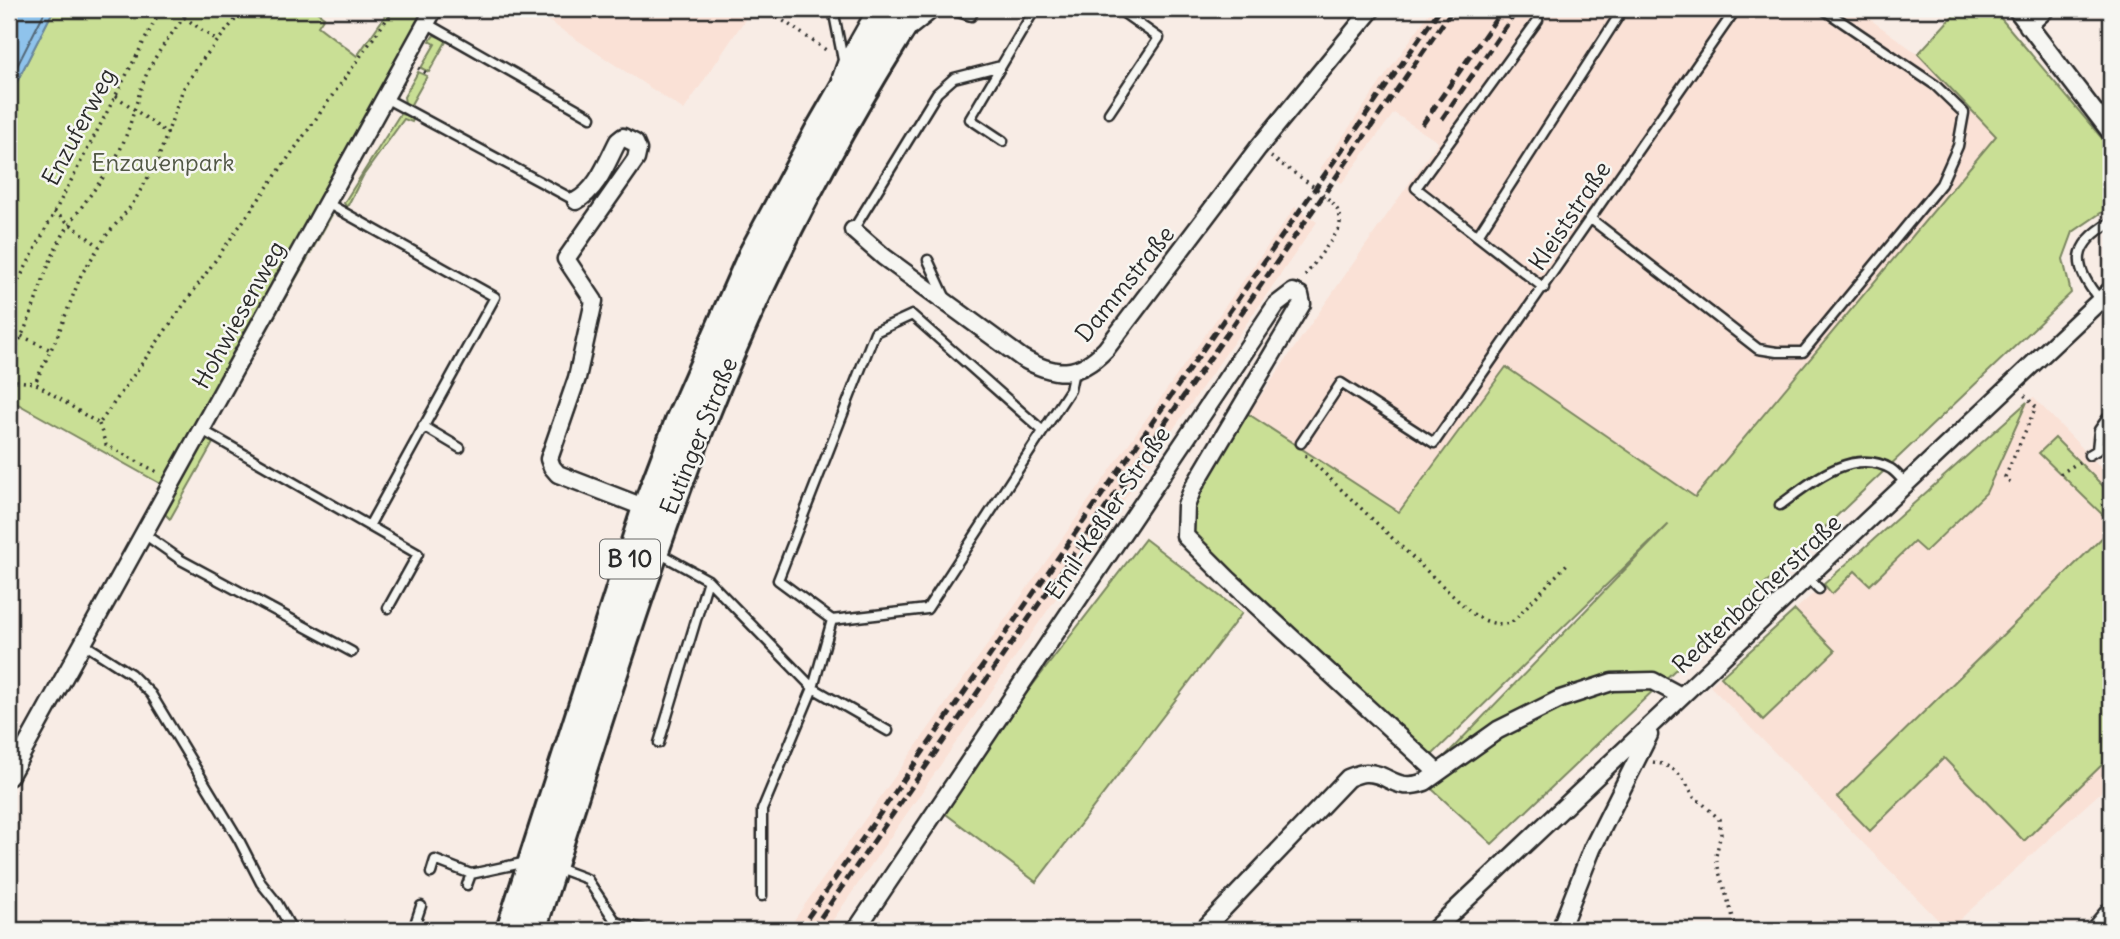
<svg xmlns="http://www.w3.org/2000/svg" width="2120" height="939" viewBox="0 0 2120 939" font-family="Delius,sans-serif">
	<style>
		.built { fill: #fae1d6 }
		.green { fill: #c9df95; stroke: #7a8560; stroke-width: 2 }
		.water { fill: #8fc3ec; stroke: #67869f; stroke-width: 2 }
		.lines { fill: none; stroke-linecap: round; stroke-linejoin: round }
		.shore { stroke: #536878; stroke-width: 2 }
		.service-casing { stroke: #2b2b2b; stroke-width: 13 }
		.minor-casing { stroke: #2b2b2b; stroke-width: 21 }
		.primary-casing { stroke: #2b2b2b; stroke-width: 32 }
		.path { stroke: #2b2b2b; stroke-width: 3.5; stroke-dasharray: 2 5; stroke-linecap: butt }
		.service { stroke: #f6f6f2; stroke-width: 8 }
		.minor { stroke: #f6f6f2; stroke-width: 16 }
		.primary { stroke: #f6f6f2; stroke-width: 26 }
		.rail { stroke: #2b2b2b; stroke-width: 5; stroke-dasharray: 10 5; stroke-linecap: butt }
		.labels { text-anchor: middle; stroke-width: 5; stroke-linejoin: round; paint-order: stroke }
		.shield { fill: #f6f6f2; stroke: #686867; stroke-width: 2 }
		.shield-label { font-size: 23px; font-weight: bold; fill: #2b2b2b }
		.street-label { font-size: 24px; fill: #2b2b2b; stroke: #f6f6f2 }
		.park-label { font-size: 24px; fill: #525846; stroke: #f6f6f2 }
	</style>
	<rect width="100%" height="100%" fill="#f8ece5"/>
	<filter id="ink" filterUnits="userSpaceOnUse"><feTurbulence type="fractalNoise" baseFrequency=".0143" numOctaves="2"/><feDisplacementMap in="SourceGraphic" scale="14" xChannelSelector="R" yChannelSelector="G"/><feConvolveMatrix kernelMatrix="1 2 1 2 8 2 1 2 1" color-interpolation-filters="sRGB"/></filter>
	<g filter="url(#ink)">
		<!-- built -->
		<path class="built" d="M530,9H752L684,110Z
			M1432,9H1856L1918,54L1996,135L1695,497L1506,367L1399,512L1248,414L1438,142L1394,113L1342,183L1320,169Z
			M1295,207L1317,222L826,930H787Z
			M2033,397L2111,478V783L1948,930L1710,686Z"/>
		<!-- green -->
		<path class="green" d="M54,9H313L324,17L318,26L357,56L390,9H427L174,465L161,484L9,399V97Z
			M1959,9H1993L2111,149V203L2105,210L2073,232L2063,259L2071,293L1492,844L1422,780L1669,524L1429,758L1185,536L1186,506L1239,408L1399,512L1506,367L1695,497L1996,136L1918,54Z
			M434,35L447,40L429,72L421,68L435,44L430,41Z
			M418,72L427,76L410,106L405,103L404,97Z
			M400,114L414,117L412,122L404,119L363,176L347,207L344,203Z
			M333,213L213,426L210,424L327,214Z
			M2027,402L1986,493L1925,552L1914,542L1870,585L1855,571L1832,594L1824,584Z
			M202,438L213,443L170,519L163,512Z
			M2055,438L2111,494V523L2039,453Z
			M2111,529V756L2024,841L1944,758L1870,831L1837,797Z
			M1145,539L1242,613L1036,882L938,808Z
			M1795,610L1835,651L1763,720L1721,677Z"/>
		<!-- water -->
		<path class="water" d="M9,9H54L9,97Z"/>
		<g class="lines">
			<!-- shore -->
			<path class="shore" d="M9,82L46,9"/>
			<!-- service casing -->
			<g class="service-casing">
				<path id="service" d="M833,9L843,60L837,77
					M948,9L971,16L975,9
					M1538,20L1416,188L1544,288
					M426,23L591,117
					M914,29L939,9
					M843,60L872,9
					M385,98L576,201
					M1109,113L1159,38L1118,9
					M1003,141L970,119L1035,9
					M327,203L495,297L369,526
					M1591,219L1758,349L1777,352H1803L1941,184L1958,146L1964,113L1935,85L1823,9
					M853,230L937,93L954,78L1001,66
					M1478,235L1623,9
					M928,260L946,299
					M2100,300C2071,265 2072,245 2111,222
					M423,426L460,448
					M202,430L418,554L388,608
					M1043,431L912,315L875,332L778,580L832,620L927,609L1070,390L1074,371
					M1301,443L1341,383L1434,443L1736,9
					M2097,450L2099,430L2111,413
					M2089,455L2111,442
					M1780,505C1809,484 1852,446 1891,469C1897,473 1902,480 1907,485
					M144,534L181,560L352,652
					M657,552L708,580L813,688L888,731
					M1808,578L1819,589
					M84,644L131,674L151,694L239,840L261,883L277,903L292,930
					M659,743L708,580
					M555,867L587,879L616,922L618,930
					M431,873L435,860L471,874L527,862
					M467,885L471,874
					M762,896V810L813,688L832,620
					M616,922L645,930
					M413,930L421,906"/>
			</g>
			<!-- minor casing -->
			<g class="minor-casing">
				<path id="minor" d="M2016,9L2111,133
					M2028,26L2046,9
					M576,201C598,189 607,162 618,141L623,137L635,143L638,150L636,159L566,259L594,301L577,378L549,459L552,467L558,474L646,508
					M853,230L884,257L1022,358C1056,377 1078,378 1106,349L1258,148L1372,9
					M9,777L434,9
					M856,930L1276,305L1293,292L1300,295L1302,304L1193,488L1186,506L1185,536L1228,579L1437,772
					M1203,930L1348,778C1353,776 1360,773 1365,773C1389,772 1393,793 1425,782L1498,730L1560,699L1612,682L1653,681L1681,696
					M1434,930L2111,290
					M1560,930L1592,849L1649,735
					M2094,930L2111,910"/>
			</g>
			<!-- primary casing -->
			<g class="primary-casing">
				<path id="primary" d="M510,930L646,508L679,421L752,255L818,132L889,9
					M532,930C587,759 638,586 704,418C760,276 831,138 914,9"/>
			</g>
			<!-- path -->
			<path class="path" d="M173,9L217,41
				M244,9L202,60L183,89L157,162L132,205L106,236L81,275L57,337L35,383L99,424L394,9
				M766,9L829,52
				M418,68L428,74
				M116,96L168,134
				M1271,157C1286,168 1330,195 1337,209C1341,217 1341,223 1338,231L1303,279
				M54,212L99,246
				M9,299L161,9
				M9,330L51,350
				M9,358C32,324 39,283 57,246C74,212 101,185 119,152C132,126 136,97 148,71C159,48 176,30 189,9
				M9,380L34,383
				M99,424L106,445L159,473
				M1305,455L1470,612C1484,621 1494,626 1511,623L1569,562
				M2060,474L2079,462
				M2010,482L2005,477L2036,407L2024,395
				M1653,762C1678,766 1685,780 1696,801H1700L1719,819L1721,833L1716,856L1719,872L1737,930"/>
			<!-- service -->
			<use href="#service" class="service"/>
			<!-- minor -->
			<use href="#minor" class="minor"/>
			<!-- primary -->
			<use href="#primary" class="primary"/>
			<!-- rail -->
			<path class="rail" d="M1442,119L1518,9
				M1422,125L1503,9
				M799,930L1440,9
				M812,930L1453,9"/>
		</g>
	</g>
	<g class="labels">
		<!-- shield labels -->
		<rect class="shield" x="600" y="539.5" width="60" height="39" rx="5"/>
		<g class="shield-label">
			<text x="630" y="567">B 10</text>
		</g>
		<!-- street labels -->
		<g class="street-label">
			<text transform="translate(79 127) rotate(-62)" y="8">Enzuferweg</text>
			<text transform="translate(1570 216) rotate(-56)" y="8">Kleiststraße</text>
			<text transform="translate(1125 284) rotate(-51)" y="8">Dammstraße</text>
			<text transform="translate(239 315) rotate(-61)" y="8">Hohwiesenweg</text>
			<text transform="translate(699 436) rotate(-68)" y="8">Eutinger Straße</text>
			<text transform="translate(1108 513) rotate(-56)" y="8">Emil-Keßler-Straße</text>
			<text transform="translate(1757 594) rotate(-43)" y="8">Redtenbacherstraße</text>
		</g>
		<!-- park labels -->
		<g class="park-label">
			<text x="163" y="171">Enzauenpark</text>
		</g>
	</g>
	<!-- margin -->
	<rect width="2120" height="939" fill="none" stroke="#f6f6f2" stroke-width="35"/>
	<rect x="18" y="18" width="2085" height="904" fill="none" stroke="#2b2b2b" stroke-width="2.5" filter="url(#ink)"/>
</svg>
